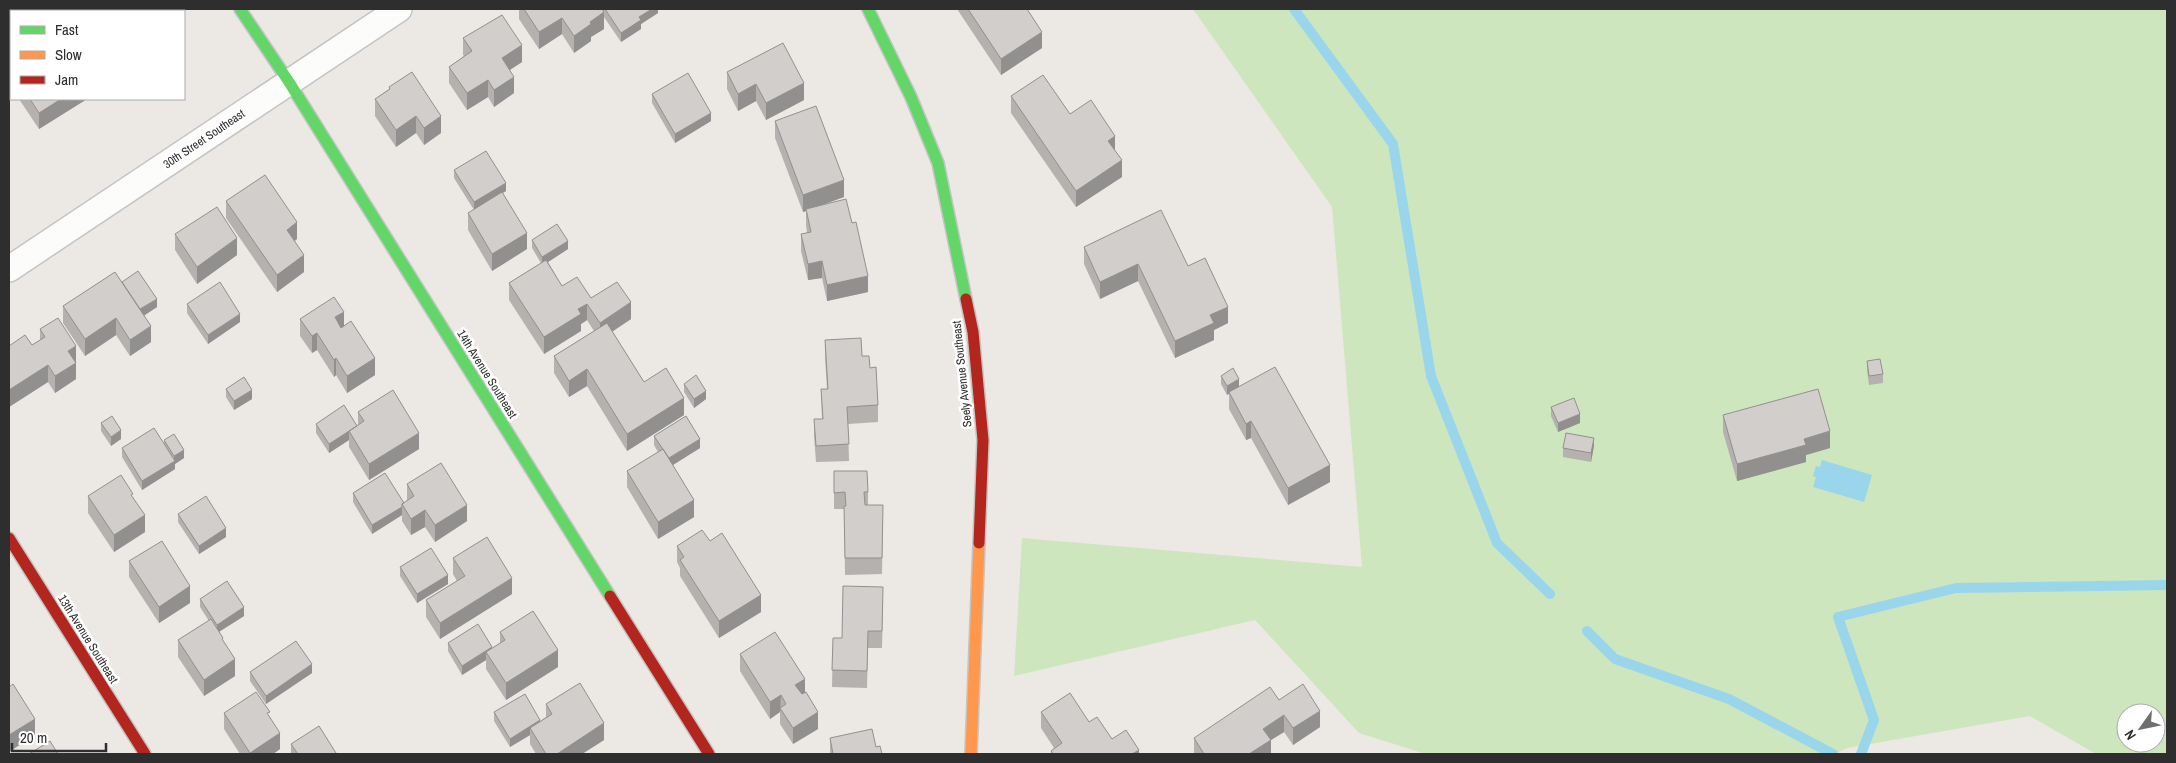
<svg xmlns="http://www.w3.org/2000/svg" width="2176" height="763" viewBox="0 0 2176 763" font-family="'Archivo Narrow',sans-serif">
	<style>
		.green { fill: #cee6be; fill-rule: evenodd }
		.water { fill: #99d6ec }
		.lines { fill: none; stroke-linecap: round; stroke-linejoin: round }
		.stream { stroke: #99d6ec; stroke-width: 10 }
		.street-casing { stroke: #c5c4c5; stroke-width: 28 }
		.fast-casing { stroke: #c5c4c5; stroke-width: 14 }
		.slow-casing { stroke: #c5c4c5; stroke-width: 14 }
		.jam-casing { stroke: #c5c4c5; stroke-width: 14 }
		.street { stroke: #fcfcfb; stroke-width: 25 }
		.fast { stroke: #63d668; stroke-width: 11 }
		.slow { stroke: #ff974d; stroke-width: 11 }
		.jam { stroke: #b3261e; stroke-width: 11 }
		.wall { fill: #b4b1af }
		.shaded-wall { fill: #92908e }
		.building { fill: #d1cecb; stroke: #92908e }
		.labels { text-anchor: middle; stroke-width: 5; stroke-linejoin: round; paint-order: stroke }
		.street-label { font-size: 12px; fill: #2e2e2e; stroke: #fff }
	</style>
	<rect width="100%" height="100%" fill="#ece8e4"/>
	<!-- green -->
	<path class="green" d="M1193,9H2167V754H2096L2030,716L1847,748L1835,754H1426L1359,733L1255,620L1014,676L1022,538L1362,567L1332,207ZM2126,713H2156V743H2126Z"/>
	<!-- water -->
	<path class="water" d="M1822,460L1872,475L1864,502L1813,487L1816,477L1813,476L1816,466L1820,467Z"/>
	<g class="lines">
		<!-- stream -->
		<path class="stream" d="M1294,9L1393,144L1431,376L1497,543L1550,594
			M1587,631L1615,659L1729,699L1833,754
			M1861,754L1874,720L1838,617L1956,588L2167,585"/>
		<!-- street casing -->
		<g class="street-casing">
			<path id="street" d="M9,269L399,9"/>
		</g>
		<!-- fast casing -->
		<g class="fast-casing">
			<path id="fast" d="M240,9L289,82L610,596
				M868,9L911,97L938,163L966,299"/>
		</g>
		<!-- slow casing -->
		<g class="slow-casing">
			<path id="slow" d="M971,754L979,543"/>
		</g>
		<!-- jam casing -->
		<g class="jam-casing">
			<path id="jam" d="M966,299L973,332L983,440L979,543
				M9,538L145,754
				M610,596L709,754"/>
		</g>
		<!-- street -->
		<use href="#street" class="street"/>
		<!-- fast -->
		<use href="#fast" class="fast"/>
		<!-- slow -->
		<use href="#slow" class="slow"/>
		<!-- jam -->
		<use href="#jam" class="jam"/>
	</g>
	<!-- wall -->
	<path class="wall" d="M23,9H71L73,11H24Z
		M80,9H147L148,11H82Z
		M519,9H602L603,11V9H658V13L641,24V29L621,42L604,17V29L591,37V41L574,53L562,34L539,49L519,19Z
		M957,9H1027L1042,48L1001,75Z
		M463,38L522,62L510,70L514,93L494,107L488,97L467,110L449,83V67L464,56L463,55Z
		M727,72L804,100L766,120L756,101L738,111L727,89Z
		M389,87L441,133L424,145L416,133L396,147L375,116V99L389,89Z
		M652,94L711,121L675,143L652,103Z
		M1011,96L1115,151L1122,177L1076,207L1011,113Z
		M19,99H87L39,129Z
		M775,121L844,197L821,205L868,292L827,301L822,278L808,280L801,251V234L807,233L806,225V211L803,212L775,138Z
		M454,170L506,191L502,193L527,249L492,271L468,230V213L474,210L454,178Z
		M226,201L297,239L295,241L304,272L277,292L226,218Z
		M175,234L237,255L197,284L175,250Z
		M532,240L568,249L548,262L562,286L591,298L631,319L612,331L644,382L684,415L627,451L587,386L569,397L554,373V356L594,331L587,320L581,324V331L544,354L509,300V283L541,263L532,248Z
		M1084,247L1188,266L1228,323L1214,330V340L1175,358L1138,281L1100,299L1084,264Z
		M122,282L157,307L144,315L151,342L130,356L116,335L85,356L63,323V306Z
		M187,304L240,322L208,344L187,313Z
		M300,319L344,326L375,375L347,393L336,375L334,377L317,350L312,353L300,336Z
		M40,329L76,346V379L55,393L48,382L9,407V346L32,345L40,340Z
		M825,340L862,356L870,368L878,405V422L848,424L849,461L816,462L814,436V419H822L821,389H827L825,356Z
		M1867,361L1883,374V383L1869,385L1867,370Z
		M1221,376L1239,387L1330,482L1288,505L1251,438L1246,440L1229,409V394L1227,395L1221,384Z
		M684,384L706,399L694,408L684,392Z
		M226,389L252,399L234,410L226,397Z
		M1551,407L1580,423L1558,432L1551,416Z
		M358,412L419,449L369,480L349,447V440L329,453L316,433V424L357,426L358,425Z
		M1723,415L1830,448L1806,455V462L1737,481L1723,432Z
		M101,423L121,439L111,446L101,431Z
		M654,436L700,448L673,465L694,517L658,539L627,487V471L658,452L654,445Z
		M164,440L184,458L175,464V469L142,490L122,457V448L164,444Z
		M1594,446L1591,462L1563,457V448Z
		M834,471L868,492V505L883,521L882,574L845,575L844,509H834Z
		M407,484L467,521L435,542L425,527L411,535L402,521V515L372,534L353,502V493L404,503L407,501Z
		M88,496L133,497L145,532L114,552L88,513Z
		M178,514L226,537L199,554L178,522Z
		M710,541L761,612L719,638L680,576V568L677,562V546Z
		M453,558L512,594L440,639L426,617V600L457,581L453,574Z
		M129,561L190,603L159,623L129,577Z
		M400,567L448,584L417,603L400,576Z
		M200,599L244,616L219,632L223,641L235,676L204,696L178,657V640L209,621L200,607Z
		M883,604L882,648H868L867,688L832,687L833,638H842Z
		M500,632L558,667L506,700L486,669V660L462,675L448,651V643L492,648L500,643Z
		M740,654L805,692L818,729L793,744L780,724V712L770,719L740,671Z
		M250,672L312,673L266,704L250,681Z
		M1279,700L1320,727L1293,745L1284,732L1271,740V754H1194V738Z
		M546,704L604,740L582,754H536L530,744V735L510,747L494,721V712L540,721L546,717Z
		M1041,712L1089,722L1112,739L1139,754H1051V751L1054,748L1041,728Z
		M224,713L270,717L280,749L273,754H240L224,729Z
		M830,738L876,747L882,754H830Z
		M291,744L336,754H292L291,753Z"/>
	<!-- shaded-wall -->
	<path class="shaded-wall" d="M91,9H97V11H91Z
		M652,9H658V13L641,24V29L621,42V33L639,17Z
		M604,12V29L591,37V41L574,53V36L590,22Z
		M562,18V34L539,49V32Z
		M1042,32V48L1001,75V59Z
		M522,45V62L502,75V58Z
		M514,77V93L494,107V90Z
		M488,80V97L467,110V93Z
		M804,83V100L766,120V103Z
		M756,84V101L738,111V94Z
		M61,99H87L39,129V113Z
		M711,113V121L675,143V134Z
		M416,116V133L396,147V130Z
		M441,116V133L424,145V128Z
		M1115,136V153L1108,141Z
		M1122,160V177L1076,207V191Z
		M844,180V197L806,211V209V211L803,212V195Z
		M506,183V191L474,210V202Z
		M297,222V239L287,246V230Z
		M527,233V249L492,271V254Z
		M237,238V255L197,284V267Z
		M568,241V249L542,266V257Z
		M304,255V272L277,292V275Z
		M822,261V278L808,280V264Z
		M1138,264V281L1100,299V282Z
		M868,276V292L827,301V285Z
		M157,299V307L139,319V310Z
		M631,302V319L600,340V323Z
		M587,304V320L581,324V331L544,354V337L578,309Z
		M1228,307V323L1214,330V340L1175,358V341L1210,315Z
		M344,312V329L335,334V317Z
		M240,314V322L208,344V335Z
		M116,318V335L85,356V339Z
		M151,326V342L130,356V340Z
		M317,333V350L312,353V336Z
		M76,346V379L55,393V376L68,351Z
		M336,358V375L334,377V360Z
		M375,358V375L347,393V376Z
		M48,365V382L9,407V390Z
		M587,369V386L569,397V381Z
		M1239,379V387L1227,395V386Z
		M252,390V399L234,410V401Z
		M706,391V399L694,408V399Z
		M684,398V415L627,451V434Z
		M1580,414V423L1558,432V423Z
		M1251,421V438L1246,440V424Z
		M121,430V439L111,446V437Z
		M349,431V440L329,453V444Z
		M1830,431V448L1806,455V462L1737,481V464L1804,439Z
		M419,433V449L369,480V464Z
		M1594,438V446L1591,462V453Z
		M700,439V448L668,468V459Z
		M184,450V458L175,464V469L142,490V481L174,461V456Z
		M1330,465V482L1288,505V488Z
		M694,500V517L658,539V522Z
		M467,505V521L435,542V525Z
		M402,507V515L372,534V525Z
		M425,510V527L411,535V519Z
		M145,515V532L114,552V535Z
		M226,528V537L199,554V546Z
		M448,575V584L417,603V594Z
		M512,578V594L440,639V623Z
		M190,586V603L159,623V607Z
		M761,595V612L719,638V621Z
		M244,607V616L217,633V625Z
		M492,647V656L486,652V660L462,675V666Z
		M558,650V667L506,700V683Z
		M235,659V676L204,696V680Z
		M312,664V673L266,704V696Z
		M805,679V695L795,702V685Z
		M781,695L780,712L770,719V702Z
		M1320,711V727L1293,745V728Z
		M818,712V729L793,744V728Z
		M1284,715V732L1271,740V754H1249L1263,729Z
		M35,719V735L9,752V735Z
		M540,720V729L530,728V735L510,747V739Z
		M604,723V740L582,754H557Z
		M280,733V749L273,754H250V753Z
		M1139,750V754H1132Z"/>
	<!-- building -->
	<path class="building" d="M29,9H71L73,11H30Z
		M101,9H147L148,11H103Z
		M524,9H602L604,12L590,22L591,24L574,36L562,18L539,32Z
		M605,9H652L639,17L641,20L621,33Z
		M968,9H1027L1042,32L1001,59Z
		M502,15L522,45L502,58L514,77L494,90L488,80L467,93L449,67L472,51L463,38Z
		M783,43L804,83L766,103L756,84L738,94L727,72Z
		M412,72L441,116L424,128L416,116L396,130L375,99L390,89L389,87Z
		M688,73L711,113L675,134L652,94Z
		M1043,75L1070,114L1091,100L1115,136L1108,141L1122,160L1076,191L1011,96Z
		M30,99H61L39,113Z
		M816,106L844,180L803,195L775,121Z
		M486,151L506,183L474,202L454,170Z
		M265,175L297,222L287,230L304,255L277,275L226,201Z
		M502,192L527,233L492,254L468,213Z
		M846,199L852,223L856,222L868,276L827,285L822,261L808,264L801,234L811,232L806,209Z
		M217,207L237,238L197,267L175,234Z
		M1161,210L1188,266L1205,258L1228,307L1210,315L1214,323L1175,341L1138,264L1100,282L1084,247Z
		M557,224L568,241L542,257L532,240Z
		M546,260L562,286L577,277L591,298L617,282L631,302L600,323L587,304L578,309L581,314L544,337L509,283Z
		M138,271L157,299L140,309L122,282Z
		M115,272L151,326L130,340L116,318L85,339L63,306Z
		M220,282L240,314L208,335L187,304Z
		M334,297L344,312L335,317L341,328L351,321L375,358L347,376L336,358L334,360L317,333L312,336L300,319Z
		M58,318L76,346L68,351L76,363L55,376L48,365L9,390V346L25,335L32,345L45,337L40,329Z
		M607,323L644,382L666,368L684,398L627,434L587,369L569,381L554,356Z
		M861,338L862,356H869L870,368L876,367L878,405L847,407L849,444L816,446L814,419H823L821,389H828L825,340Z
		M1880,359L1883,374L1869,376L1867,361Z
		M1275,367L1330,465L1288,488L1251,421L1246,424L1229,392Z
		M1233,368L1239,379L1227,386L1221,376Z
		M696,375L706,391L694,399L684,384Z
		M244,377L252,390L234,401L226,389Z
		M1818,389L1830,431L1804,439L1806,445L1737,464L1723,415Z
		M393,390L419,433L369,464L349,431L364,421L358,412Z
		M1574,398L1580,414L1558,423L1551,407Z
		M344,405L357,426L329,444L316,424Z
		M112,416L121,430L111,437L101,423Z
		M686,416L700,439L669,458L654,436Z
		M154,428L175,461L142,481L122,448Z
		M1566,433L1594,438L1591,453L1563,448Z
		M174,434L184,450L174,456L164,440Z
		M663,449L694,500L658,522L627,471Z
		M441,463L467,505L435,525L425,510L411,519L402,504L414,496L407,484Z
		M834,471H867L868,492H864L865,505H883L882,558H845L844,506H846L845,492L834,493Z
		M385,473L404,503L402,504V507L372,525L353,493Z
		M121,475L133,494L131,495L145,515L114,535L88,496Z
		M206,496L226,528L199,546L178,514Z
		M702,530L710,541L722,533L761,595L719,621L680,560L684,557L677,546Z
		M487,537L512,578L440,623L426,600L465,576L453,558Z
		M162,541L190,586L159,607L129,561Z
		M431,548L448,575L417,594L400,567Z
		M227,581L244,607L217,625L200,599Z
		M843,586L883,587L882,631H868L867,671L832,670L833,638H842Z
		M533,611L558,650L506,683L486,652L505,640L500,632Z
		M211,619L223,638L222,639L235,659L204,680L178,640Z
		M478,624L492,647L462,666L448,643Z
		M775,632L805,679L795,685L802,694L806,692L818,712L793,728L780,708L786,704L781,695L770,702L740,654Z
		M296,641L312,664L266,696L250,672Z
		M580,683L604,723L557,754H546L530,728L552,714L546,704Z
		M13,684L35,719L9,735V687Z
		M1303,684L1320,711L1293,728L1284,715L1263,729L1271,740L1249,754H1204L1194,738L1270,687L1279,700Z
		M256,692L270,712L267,713L280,733L250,753L224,713Z
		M1070,693L1089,722L1097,717L1112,739L1126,730L1139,750L1132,754H1053L1051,751L1062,743L1041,712Z
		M525,694L540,720L510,739L494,712Z
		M319,726L336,753L334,754H298L291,744Z
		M872,729L876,747L880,746L882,754H833L830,738Z
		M50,741L58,754H29Z"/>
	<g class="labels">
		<!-- street labels -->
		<g class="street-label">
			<text transform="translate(204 139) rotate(-34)" y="4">30th Street Southeast</text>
			<text transform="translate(487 374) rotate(58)" y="4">14th Avenue Southeast</text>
			<text transform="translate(962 374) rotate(-96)" y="4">Seely Avenue Southeast</text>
			<text transform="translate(88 639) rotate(58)" y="4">13th Avenue Southeast</text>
		</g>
	</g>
	<!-- border -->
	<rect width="2176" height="763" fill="none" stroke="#2e2e2e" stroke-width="20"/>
	<!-- legend -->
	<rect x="10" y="10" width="175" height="90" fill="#ffffff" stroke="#ababab"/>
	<rect x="20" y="26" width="25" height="8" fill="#63d668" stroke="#ababab"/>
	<text x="55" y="35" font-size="15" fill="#2e2e2e">Fast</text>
	<rect x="20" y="51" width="25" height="8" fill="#ff974d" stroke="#ababab"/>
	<text x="55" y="60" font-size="15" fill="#2e2e2e">Slow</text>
	<rect x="20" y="76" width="25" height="8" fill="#b3261e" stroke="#ababab"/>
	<text x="55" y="85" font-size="15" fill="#2e2e2e">Jam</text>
	<!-- north arrow -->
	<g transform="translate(2141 728) rotate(237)"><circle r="24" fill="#ffffff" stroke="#ababab"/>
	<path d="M0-4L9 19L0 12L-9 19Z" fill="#706f6e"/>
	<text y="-8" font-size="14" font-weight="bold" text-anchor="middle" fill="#2e2e2e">N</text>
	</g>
	<!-- scale -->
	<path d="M12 743v8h94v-8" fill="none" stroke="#2e2e2e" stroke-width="2.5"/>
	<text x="20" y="743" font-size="15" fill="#2e2e2e" stroke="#ffffff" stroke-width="4" paint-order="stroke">20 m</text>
</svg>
